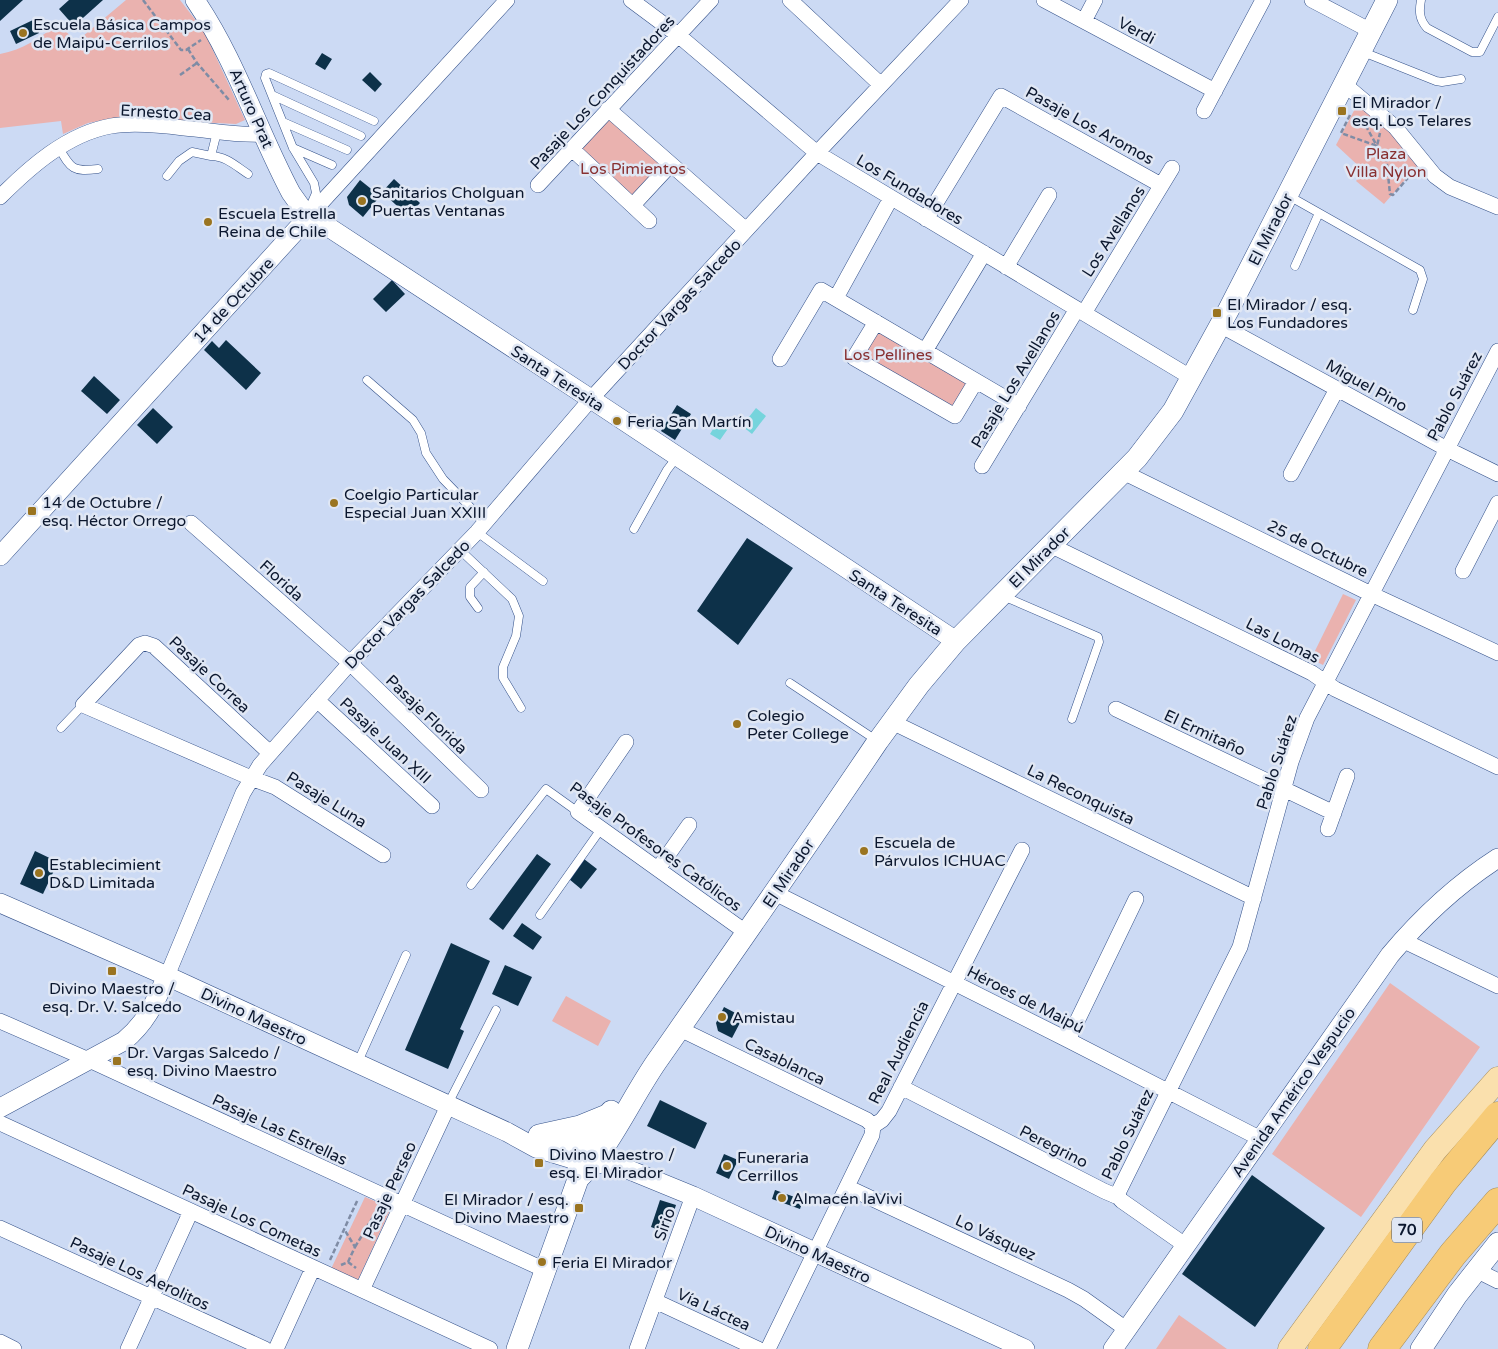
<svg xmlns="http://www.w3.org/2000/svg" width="1498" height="1349" viewBox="0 0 1498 1349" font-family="'Varela Round',sans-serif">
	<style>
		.green { fill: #eab2af }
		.water { fill: #75d4dc }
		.building { fill: #0d3149 }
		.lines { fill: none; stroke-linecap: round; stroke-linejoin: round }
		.service-casing { stroke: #35528a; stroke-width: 9 }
		.minor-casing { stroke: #35528a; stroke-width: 16 }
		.tertiary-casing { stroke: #35528a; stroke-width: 20 }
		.secondary-casing { stroke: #35528a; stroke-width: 22 }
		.primary-casing { stroke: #a48c5d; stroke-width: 25 }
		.motorway-casing { stroke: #a48c5d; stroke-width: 29 }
		.path { stroke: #7f8ca5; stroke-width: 2.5; stroke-dasharray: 5 2.5; stroke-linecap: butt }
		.service { stroke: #fff; stroke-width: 8 }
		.minor { stroke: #fff; stroke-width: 15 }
		.tertiary { stroke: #fff; stroke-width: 19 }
		.secondary { stroke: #fff; stroke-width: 21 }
		.primary { stroke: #fae0ad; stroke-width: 24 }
		.motorway { stroke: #f7cb77; stroke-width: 28 }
		.poi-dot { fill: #9a7420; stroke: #e0e7f4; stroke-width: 2 }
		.labels { text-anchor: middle; stroke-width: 5; stroke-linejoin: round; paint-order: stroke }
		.shield { fill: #e0e7f4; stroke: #4b5569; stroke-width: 1 }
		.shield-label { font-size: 15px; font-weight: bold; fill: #0b172e }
		.poi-label { font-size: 16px; fill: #0b172e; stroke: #e0e7f4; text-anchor: start }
		.street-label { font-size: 16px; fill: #0b172e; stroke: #e0e7f4 }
		.park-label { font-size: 16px; fill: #883031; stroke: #e0e7f4 }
	</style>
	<rect width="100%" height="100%" fill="#ccdaf4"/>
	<!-- green -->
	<path class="green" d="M126,0H180L204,31L245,120L236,124L141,119H109L88,123L63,134L61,121L0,128V54C23,50 40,37 59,24L76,42Z
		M1358,103L1395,137L1418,165L1384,204L1356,181L1364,171L1336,145Z
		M610,119L665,167L634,201L581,149Z
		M876,323L974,381L955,415L856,358Z
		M1343,594L1356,600L1323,665L1311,659Z
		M1390,983L1480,1047L1361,1217L1272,1154Z
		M566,996L611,1021L598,1046L552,1021Z
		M365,1197L391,1208L358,1280L331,1269Z
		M1179,1315L1227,1349H1156Z"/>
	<!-- water -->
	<path class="water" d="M756,408L766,416L752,434L742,426Z
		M720,418H728L732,423L720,440L710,434Z"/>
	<!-- building -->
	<path class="building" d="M0,0H23L0,21Z
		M69,0H103L74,26L59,9Z
		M33,20L39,33L16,44L10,31Z
		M322,53L332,59L325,70L315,64Z
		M370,72L382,84L375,92L362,80Z
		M394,179L420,203L408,216L382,192Z
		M360,180L380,196L363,217L349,205L347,197Z
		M392,280L405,294L386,312L373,299Z
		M226,340L261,373L246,390L204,350L212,341L219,348Z
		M94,376L120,400L107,414L81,391Z
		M677,405L691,414L675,440L661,431Z
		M153,408L173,427L157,444L137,425Z
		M747,538L793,568L738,645L697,611Z
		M35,851L58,862L43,894L20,884Z
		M537,854L551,864L503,930L489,919Z
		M584,859L597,869L581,889L569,879Z
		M522,923L542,937L533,950L513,936Z
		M451,943L490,961L460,1029L464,1031L448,1069L405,1050Z
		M505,965L532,977L518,1006L492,994Z
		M724,1007L743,1017L732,1038L718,1031L716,1023Z
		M660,1100L707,1123L695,1149L647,1126Z
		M724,1154L738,1160L729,1179L716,1173Z
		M1252,1175L1325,1228L1255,1327L1182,1274Z
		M775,1190L803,1200L800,1209L772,1199Z
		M660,1200L676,1205L667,1233L651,1227Z"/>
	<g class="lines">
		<!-- service casing -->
		<g class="service-casing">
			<path id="service" d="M1421,0C1419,11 1419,19 1427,28L1472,52H1480L1498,17
				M1363,52L1436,81L1442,82L1461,79
				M272,95L361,136
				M283,122L347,150
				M217,132L211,156C226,156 237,167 248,174
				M59,148C71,169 73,172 98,169
				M293,148L332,165
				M167,176L179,161L192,152L211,156
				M1289,196L1420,270L1423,279L1413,310
				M309,209L316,193L314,183L293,148L265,78L266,74L269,73L374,121
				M1295,266L1319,213
				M367,380L413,420L421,433L426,453L443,479L473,510L484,524
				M634,529L667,470L677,457
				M477,532L543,581
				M460,550L512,599L519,616L516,636L503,667V678L521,708
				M1003,596L1098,637L1099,642L1072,719
				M478,608L470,597V587L484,572
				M790,683L876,740
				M61,728L83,705
				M471,885L546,789L578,812
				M540,915L601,829
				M357,1064L406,955
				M448,1104L496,1010"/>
		</g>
		<!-- minor casing -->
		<g class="minor-casing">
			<path id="minor" d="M631,0L678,35L817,153L1192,378
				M790,0L881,85
				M1044,0L1215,91
				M1312,0L1371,31
				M1084,21L1095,0
				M1344,84L1395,127L1435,176L1450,187L1498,207
				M608,109L746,230
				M1204,111L1263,0
				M572,149L649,221
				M538,185L711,0
				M0,197C30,167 67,134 111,126C134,122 161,125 184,128C210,130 237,136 264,134
				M633,205L671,164
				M310,215L507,0
				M926,219L1001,96L1161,185
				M1006,267L1049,195
				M836,298L891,198
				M1084,313L1172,168
				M876,322L854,358L955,416L976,381
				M1220,325L1447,449L1498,474
				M925,351L984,253
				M780,359L821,290L1019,406
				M982,466L1077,309
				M1123,472L1371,594L1498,653
				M1291,474L1337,389
				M191,523L350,663L481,790
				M1050,545L1312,673L1335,689L1498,767
				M1463,571L1498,503
				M317,700L432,806
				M1116,709L1334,813
				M892,722L1254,898
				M626,742L578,812L747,933
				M270,753L154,646L145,643L139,645L83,705L251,778L275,787L383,855
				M1328,829L1347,776
				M658,869L689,825
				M775,893L1068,1040L1261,1139
				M1402,940L1498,986
				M167,976L243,793L260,765L350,663L477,532L591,399L817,153L961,0
				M0,1021L89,1060L545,1270
				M680,1029L867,1120L873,1126
				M1068,1040L1136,899
				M901,1087L1104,1191L1118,1197L1122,1201L1185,1245
				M0,1123L490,1349
				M873,1126L882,1120L889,1111L1022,850
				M847,1187L1068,1290L1084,1299L1126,1329
				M1118,1197L1119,1191L1240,947L1291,762L1307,718L1498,351
				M0,1228L265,1349
				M1476,1270L1498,1281
				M362,1290L448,1106
				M655,1301L758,1349
				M0,1342L14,1349
				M128,1349L191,1211
				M276,1349L313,1268
				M637,1349L693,1196
				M768,1349L872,1135L873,1126"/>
		</g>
		<!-- tertiary casing -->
		<g class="tertiary-casing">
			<path id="tertiary" d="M195,0C236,60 257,129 291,193L301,207L310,215L591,399L956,641
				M0,556L310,215
				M0,903L167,976L507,1132L536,1148L592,1165L610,1162
				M0,1108L124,1041C147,1022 155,1002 167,976
				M539,1135L602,1151L610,1162L693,1196L1025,1349
				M1113,1349L1390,955C1422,917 1456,885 1498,858"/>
		</g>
		<!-- secondary casing -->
		<g class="secondary-casing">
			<path id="secondary" d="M539,1135L580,1126L607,1115
				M577,1180C610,1148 630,1100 657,1061C731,955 806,848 878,741L919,685L956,641L1137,458L1173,411L1229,309L1387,0
				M517,1349L577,1182L579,1161L586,1146L611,1111
				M1421,1349L1457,1295L1498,1243"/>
		</g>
		<!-- primary casing -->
		<g class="primary-casing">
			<path id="primary" d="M1290,1349L1435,1150L1498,1079"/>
		</g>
		<!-- motorway casing -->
		<g class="motorway-casing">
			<path id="motorway" d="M1322,1349L1443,1182L1498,1116
				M1382,1349L1453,1254L1498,1202"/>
		</g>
		<!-- path -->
		<path class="path" d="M143,0L181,50H186L201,40
			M188,49L197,63L229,100
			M180,75L197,63
			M1350,115L1341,133L1377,146L1380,133
			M1362,119L1377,146L1386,155L1390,194L1393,195L1413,172
			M1386,155L1404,160
			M355,1247L373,1217L382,1212
			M330,1260L358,1199
			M348,1262L356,1268
			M341,1265L348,1262L355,1247L344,1229"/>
		<!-- service -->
		<use href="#service" class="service"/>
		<!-- minor -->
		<use href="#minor" class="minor"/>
		<!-- tertiary -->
		<use href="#tertiary" class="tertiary"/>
		<!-- secondary -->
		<use href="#secondary" class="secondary"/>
		<!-- primary -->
		<use href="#primary" class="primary"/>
		<!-- motorway -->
		<use href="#motorway" class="motorway"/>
	</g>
	<!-- markers -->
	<g class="poi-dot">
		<circle cx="23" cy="33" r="5"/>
		<rect x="1337" y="106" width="10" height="10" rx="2.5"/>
		<circle cx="362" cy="201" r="5"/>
		<circle cx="208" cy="222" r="5"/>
		<rect x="1212" y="308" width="10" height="10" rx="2.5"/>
		<circle cx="617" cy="421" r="5"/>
		<circle cx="334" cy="503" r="5"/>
		<rect x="27" y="506" width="10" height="10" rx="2.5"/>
		<circle cx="737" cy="724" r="5"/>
		<circle cx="864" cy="851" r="5"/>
		<circle cx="39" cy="873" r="5"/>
		<rect x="107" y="966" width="10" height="10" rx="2.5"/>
		<circle cx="722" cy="1017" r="5"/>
		<rect x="112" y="1056" width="10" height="10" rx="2.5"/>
		<rect x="534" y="1158" width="10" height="10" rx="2.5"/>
		<circle cx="727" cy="1166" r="5"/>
		<circle cx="782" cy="1198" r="5"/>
		<rect x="574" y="1203" width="10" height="10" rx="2.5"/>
		<circle cx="542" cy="1262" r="5"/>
	</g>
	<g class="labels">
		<!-- shield labels -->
		<rect class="shield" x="1392" y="1217.5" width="30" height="25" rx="4"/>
		<g class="shield-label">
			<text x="1407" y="1235">70</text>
		</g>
		<!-- poi labels -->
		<g class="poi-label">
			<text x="33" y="30">Escuela Básica Campos<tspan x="33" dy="18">de Maipú-Cerrilos</tspan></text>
			<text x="1352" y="108">El Mirador /<tspan x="1352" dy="18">esq. Los Telares</tspan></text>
			<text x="372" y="198">Sanitarios Cholguan<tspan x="372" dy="18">Puertas Ventanas</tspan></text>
			<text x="218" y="219">Escuela Estrella<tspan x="218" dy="18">Reina de Chile</tspan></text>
			<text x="1227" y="310">El Mirador / esq.<tspan x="1227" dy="18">Los Fundadores</tspan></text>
			<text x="627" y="427">Feria San Martín</text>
			<text x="344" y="500">Coelgio Particular<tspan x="344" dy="18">Especial Juan XXIII</tspan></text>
			<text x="42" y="508">14 de Octubre /<tspan x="42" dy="18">esq. Héctor Orrego</tspan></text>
			<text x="747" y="721">Colegio<tspan x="747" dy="18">Peter College</tspan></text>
			<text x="874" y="848">Escuela de<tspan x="874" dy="18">Párvulos ICHUAC</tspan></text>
			<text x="49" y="870">Establecimient<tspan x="49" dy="18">D&amp;D Limitada</tspan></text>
			<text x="112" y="994" text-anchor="middle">Divino Maestro /<tspan x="112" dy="18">esq. Dr. V. Salcedo</tspan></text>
			<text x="732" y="1023">Amistau</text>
			<text x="127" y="1058">Dr. Vargas Salcedo /<tspan x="127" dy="18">esq. Divino Maestro</tspan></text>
			<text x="549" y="1160">Divino Maestro /<tspan x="549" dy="18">esq. El Mirador</tspan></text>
			<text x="737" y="1163">Funeraria<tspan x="737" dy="18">Cerrillos</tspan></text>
			<text x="792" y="1204">Almacén laVivi</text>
			<text x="569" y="1205" text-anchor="end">El Mirador / esq.<tspan x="569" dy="18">Divino Maestro</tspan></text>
			<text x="552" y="1268">Feria El Mirador</text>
		</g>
		<!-- street labels -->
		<g class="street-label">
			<text transform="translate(1137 30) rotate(28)" y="6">Verdi</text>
			<text transform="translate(602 92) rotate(-47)" y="6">Pasaje Los Conquistadores</text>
			<text transform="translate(252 108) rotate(66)" y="6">Arturo Prat</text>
			<text transform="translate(166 112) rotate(3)" y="6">Ernesto Cea</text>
			<text transform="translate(1090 125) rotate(29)" y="6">Pasaje Los Aromos</text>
			<text transform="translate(910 189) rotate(31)" y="6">Los Fundadores</text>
			<text transform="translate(1270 229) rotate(-63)" y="6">El Mirador</text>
			<text transform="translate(1113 231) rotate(-58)" y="6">Los Avellanos</text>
			<text transform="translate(233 300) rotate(-47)" y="6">14 de Octubre</text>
			<text transform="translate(679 304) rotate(-47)" y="6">Doctor Vargas Salcedo</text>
			<text transform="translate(558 378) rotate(33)" y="6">Santa Teresita</text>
			<text transform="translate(1015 379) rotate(-59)" y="6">Pasaje Los Avellanos</text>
			<text transform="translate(1367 385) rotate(29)" y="6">Miguel Pino</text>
			<text transform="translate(1454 396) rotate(-62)" y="6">Pablo Suárez</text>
			<text transform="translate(1318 548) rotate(26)" y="6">25 de Octubre</text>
			<text transform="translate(1039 557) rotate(-45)" y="6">El Mirador</text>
			<text transform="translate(282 580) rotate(42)" y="6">Florida</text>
			<text transform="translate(896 602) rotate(33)" y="6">Santa Teresita</text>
			<text transform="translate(407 604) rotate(-46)" y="6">Doctor Vargas Salcedo</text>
			<text transform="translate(1283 640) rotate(27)" y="6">Las Lomas</text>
			<text transform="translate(210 674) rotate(43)" y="6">Pasaje Correa</text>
			<text transform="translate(427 714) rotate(44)" y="6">Pasaje Florida</text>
			<text transform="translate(1205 732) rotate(25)" y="6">El Ermitaño</text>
			<text transform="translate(386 740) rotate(43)" y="6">Pasaje Juan XIII</text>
			<text transform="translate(1276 762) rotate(-72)" y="6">Pablo Suárez</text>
			<text transform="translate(1081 794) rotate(26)" y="6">La Reconquista</text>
			<text transform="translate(327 799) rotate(32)" y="6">Pasaje Luna</text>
			<text transform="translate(656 846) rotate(36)" y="6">Pasaje Profesores Católicos</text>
			<text transform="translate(788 873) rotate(-56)" y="6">El Mirador</text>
			<text transform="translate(1026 999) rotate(27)" y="6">Héroes de Maipú</text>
			<text transform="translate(254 1016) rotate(25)" y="6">Divino Maestro</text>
			<text transform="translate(898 1052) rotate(-63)" y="6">Real Audiencia</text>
			<text transform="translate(785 1061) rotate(26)" y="6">Casablanca</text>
			<text transform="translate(1293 1092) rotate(-55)" y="6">Avenida Américo Vespucio</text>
			<text transform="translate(280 1129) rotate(25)" y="6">Pasaje Las Estrellas</text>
			<text transform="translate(1127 1134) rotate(-64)" y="6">Pablo Suárez</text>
			<text transform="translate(1054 1146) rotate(27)" y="6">Peregrino</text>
			<text transform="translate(389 1190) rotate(-65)" y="6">Pasaje Perseo</text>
			<text transform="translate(252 1220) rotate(25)" y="6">Pasaje Los Cometas</text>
			<text transform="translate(664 1224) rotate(-70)" y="6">Sirio</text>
			<text transform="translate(996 1237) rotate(25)" y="6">Lo Vásquez</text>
			<text transform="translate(818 1254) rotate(25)" y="6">Divino Maestro</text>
			<text transform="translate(140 1273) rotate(25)" y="6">Pasaje Los Aerolitos</text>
			<text transform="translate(714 1309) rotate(25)" y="6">Vía Láctea</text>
		</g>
		<!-- park labels -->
		<g class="park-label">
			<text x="1386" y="159">Plaza<tspan x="1386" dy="18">Villa Nylon</tspan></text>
			<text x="633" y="174">Los Pimientos</text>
			<text x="888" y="360">Los Pellines</text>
		</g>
	</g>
</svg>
